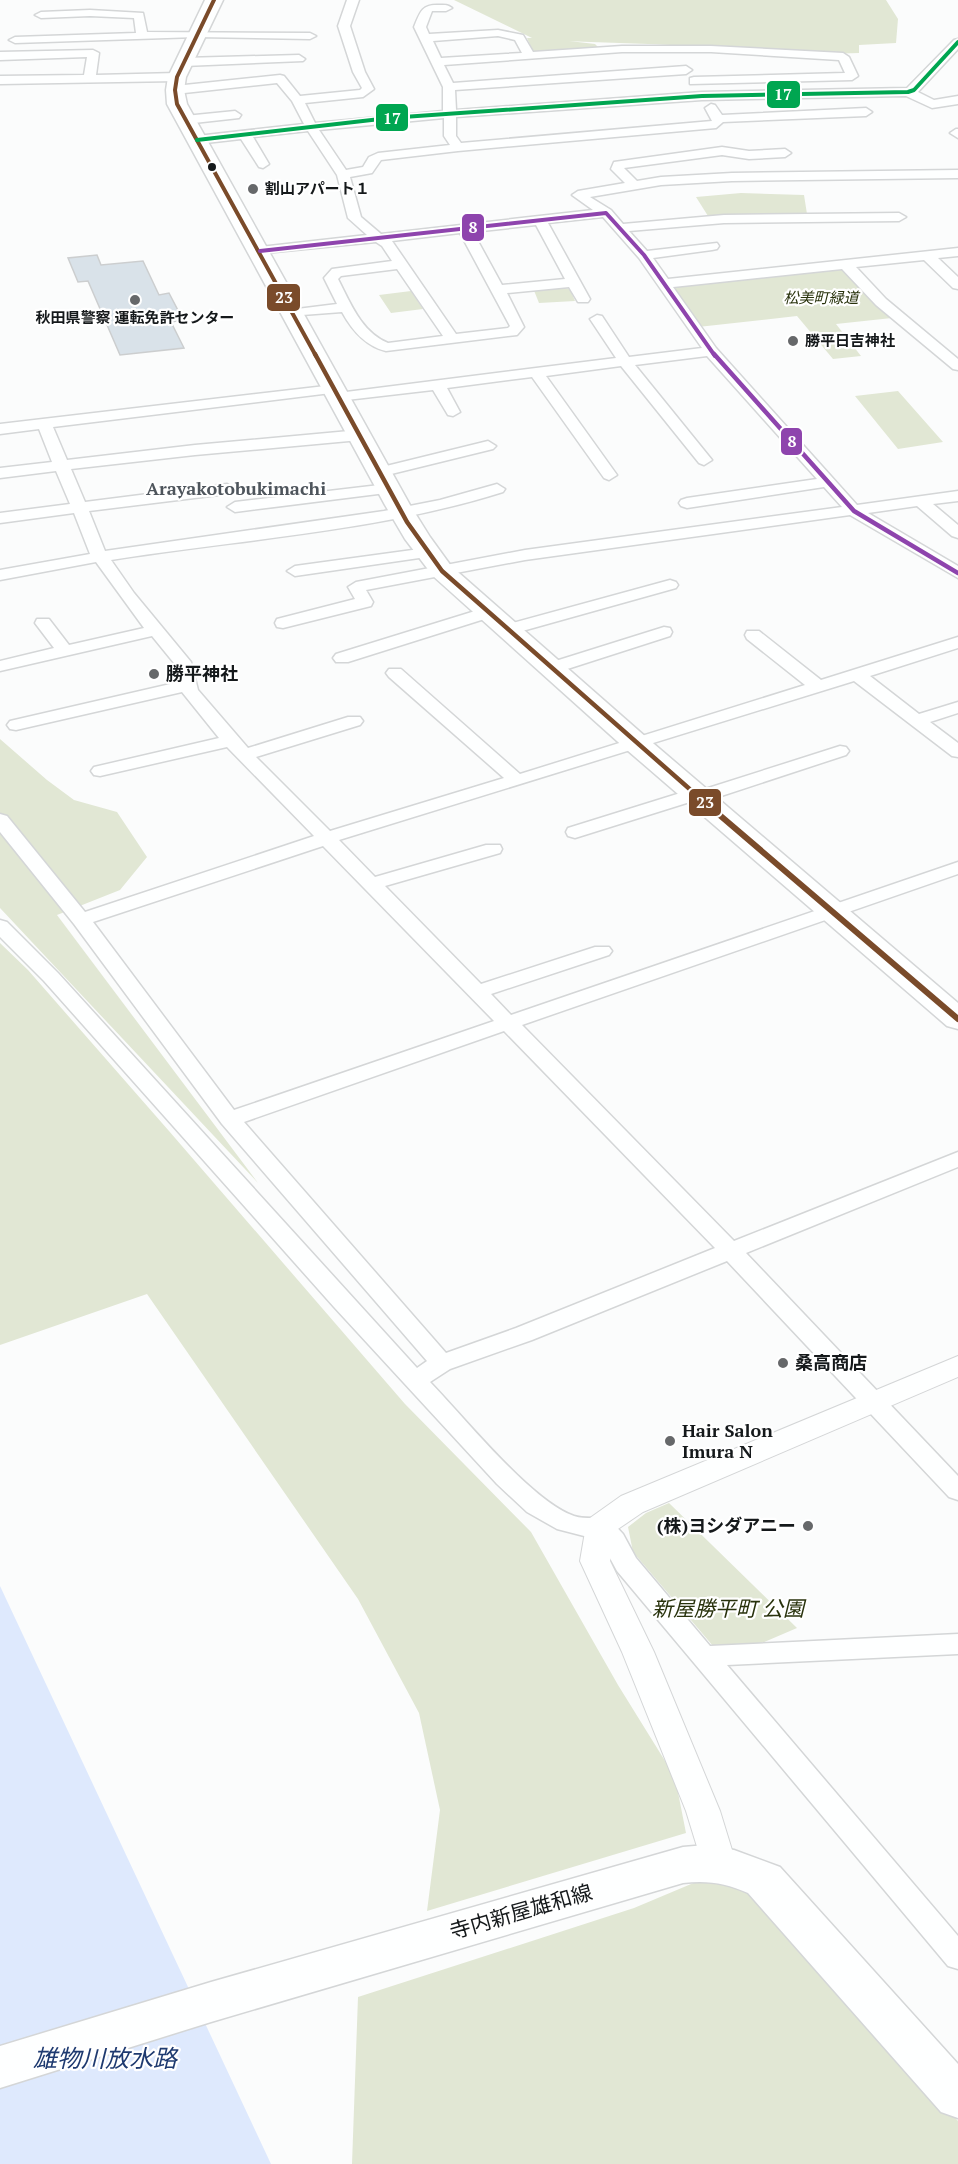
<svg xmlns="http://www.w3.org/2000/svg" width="958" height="2164" viewBox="0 0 958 2164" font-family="'PT Serif','Noto Sans JP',serif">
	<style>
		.green { fill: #e1e7d4 }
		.water { fill: #dee9fd }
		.building { fill: #d9e2e9; stroke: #cccecf; stroke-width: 1.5 }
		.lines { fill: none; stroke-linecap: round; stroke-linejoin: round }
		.minor-casing { stroke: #d4d6d7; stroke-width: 3 }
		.tertiary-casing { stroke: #d4d6d7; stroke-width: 2 }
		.primary-casing { stroke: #d4d6d7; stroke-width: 3 }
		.minor { fill: #feffff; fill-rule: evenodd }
		.tertiary { fill: #feffff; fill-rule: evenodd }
		.primary { fill: #feffff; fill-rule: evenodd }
		.bus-1-far2-casing { stroke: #fff; stroke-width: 7 }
		.bus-1-far1-casing { stroke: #fff; stroke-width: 8 }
		.bus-1-casing { stroke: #fff; stroke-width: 10 }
		.bus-2-casing { stroke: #fff; stroke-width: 7 }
		.bus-3-far1-casing { stroke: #fff; stroke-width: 7 }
		.bus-3-casing { stroke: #fff; stroke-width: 8 }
		.bus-1-far2 { stroke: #7a4b2a; stroke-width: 4 }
		.bus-1-far1 { stroke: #7a4b2a; stroke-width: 4.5 }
		.bus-1 { stroke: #7a4b2a; stroke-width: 6 }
		.bus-2 { stroke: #00a651; stroke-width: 4 }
		.bus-3-far1 { stroke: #8e44ad; stroke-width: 4 }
		.bus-3 { stroke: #8e44ad; stroke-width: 4.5 }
		.bus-dot { fill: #15191b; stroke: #fff; stroke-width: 2 }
		.poi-dot { fill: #66686a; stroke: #fff; stroke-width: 2 }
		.labels { text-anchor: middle; stroke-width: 4.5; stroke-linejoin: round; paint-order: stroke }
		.far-poi-label { font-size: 15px; font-weight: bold; fill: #15191b; stroke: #fff; text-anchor: start }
		.far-park-label { font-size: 15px; font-style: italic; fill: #28320c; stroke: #fff }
		.far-quarter-label { font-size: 18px; font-weight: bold; fill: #4e555c; stroke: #fff }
		.poi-label { font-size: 18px; font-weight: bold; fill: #15191b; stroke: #fff; text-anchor: start }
		.near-park-label { font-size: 21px; font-style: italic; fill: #28320c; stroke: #fff }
		.near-street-label { font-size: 21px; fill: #15191b; stroke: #fff }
		.near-water-label { font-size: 24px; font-style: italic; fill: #1e3a70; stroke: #fff }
		.line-badge { stroke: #fff; stroke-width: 2 }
		.badge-label { font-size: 16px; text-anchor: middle; font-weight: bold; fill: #fff }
	</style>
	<rect width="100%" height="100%" fill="#fbfcfc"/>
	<!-- green -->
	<path class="green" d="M454,0H886L898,19L896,43L859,45V53C800,56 743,50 684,46C646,43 608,43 569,41L595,44L599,48L533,52L527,38H532Z
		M741,193L804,195L807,214L708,216L696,197Z
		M841,267L892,318L836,324L861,356L833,359L797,316L698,327L668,286Z
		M560,287L570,289L575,301L539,303L533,288Z
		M411,291L423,309L391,313L379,295Z
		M898,391L943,442L898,449L855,396Z
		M0,739L47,780L74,800L117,812L147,857L120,890L57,915L258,1183L0,908Z
		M0,943L28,970L169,1131L405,1404L531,1532L618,1685L675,1777L686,1833L427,1911L440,1810L419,1713L358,1599L147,1294L0,1345Z
		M669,1503L797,1628L762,1643L713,1646L633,1552L628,1527L646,1513Z
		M703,1879L742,1888L792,1937L958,2121V2164H352L358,1997L634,1908Z"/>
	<!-- water -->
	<path class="water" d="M0,1586L271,2164H0Z"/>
	<!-- building -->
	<path class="building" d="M97,255L101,265L143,261L159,295L169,293L183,320L171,322L184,348L120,355L88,281L78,282L68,258Z"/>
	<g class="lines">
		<!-- minor casing -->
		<g class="minor-casing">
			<path id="minor" d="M347,0H359L350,26L365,72L374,89L363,97L305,103L315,123L443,111V87L414,27C420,13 421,5 437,5C444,5 447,4 452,8L446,11H432L426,27L429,34L498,30L523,35L533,52L622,46H711L843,53L849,57L858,76L852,80L690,84V78L694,77L845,73L839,60L711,52H622L444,65L453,83L686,66L692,70L686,74L455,90L456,110L702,92L907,88L954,40L958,39V49L918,92L934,100L958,96V104L932,108L906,96L702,100L456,117V136L461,143L712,121L705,108L711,104L715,105L722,115L866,108L872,112L866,116L723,122L716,128L458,151L381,160L372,173L350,177L361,217L381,234L593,210L572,195L578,191L625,183L611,169L614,162L722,147L749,151L785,149L791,153L785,157L749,159L722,155L624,168L637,181L661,177L732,173L958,170V178L732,181L661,185L590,197L611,210L623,224L724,215L899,213L906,217L899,221L724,223L629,231L647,251L717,243L719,246L717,249L712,250L653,258L668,279L958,248V256L938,258L958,277V289L953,288L924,260L856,267L886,299L958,359V370L953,369L876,305L842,269L673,287L716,348L857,505L958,491V501L933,504L958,525V538L952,536L917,506L868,513L958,566V578L850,515L525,560L366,590L373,602L371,606L283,628L277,627L275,623L277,619L355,599L348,587L356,582L525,550L842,507L824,487L687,508L681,506L679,503L681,500L687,498L817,479L707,356L635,365L712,460L704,465L699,463L621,366L546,376L617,475L609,480L604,478L532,377L447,388L460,412L453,416L448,415L433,390L338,401L333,400L331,397L338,393L616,358L590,319L597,315L602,316L629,357L702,348L639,258L603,217L548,223L590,299L588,302H578L569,287L507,293L524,327L517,335L386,351C365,346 352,330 342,312L289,316L287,313L289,310L337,304L324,278L332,269L392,261L382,246L376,242L255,254L253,251L255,248L260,247L367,235L348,218L337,175L308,131L253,137L269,164L263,168L259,167L241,139L197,144L191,140L197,136L304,124L292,101L277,83L175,94L169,90L175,86L280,75L284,76L300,96L360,90L362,88L353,72L338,26ZM498,36L515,40L522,53L441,58L433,41ZM444,118V136L450,145L378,153L369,157L363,167L346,170L319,130ZM536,225L565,279L502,285L473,232ZM460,233L510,326L508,328L456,334L392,241ZM397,269L443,336L388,343C361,332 350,302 338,279L341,276Z
				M90,10L143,13L147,32L310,33L316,36L310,39L197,37L15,43L9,40L15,37L136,33L134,18L90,16L41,18L35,15L41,12Z
				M93,50L99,53L96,75L177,73L183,77L177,81L0,84V76L84,75L87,57L0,60V52Z
				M299,55L305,59L303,61L184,66L178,62L184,58Z
				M235,111L241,115L239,118L185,124L179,120L185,116Z
				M956,129H958V138L950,133Z
				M334,385L341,389L339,392L53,427L67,460L195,445L360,430L368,435L360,440L195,455L71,469L85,502L227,484L235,489L227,494L89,511L105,551L384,511L440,500L497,484L505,489L503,492C376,532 241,539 111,560L134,593L191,662L198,690L248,748L348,717H360L363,721L360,725L256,757L330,831L504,778L389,677L386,673L389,669H401L520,774L805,685L747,639L745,635L747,631H759L821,680L958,637V648L870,676L919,714L958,702V713L930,722L958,743V757L952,756L854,681L339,840L375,877L486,845H500L502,849L500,853L385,886L481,984L595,947H609L612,951L609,955L491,994L511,1015L958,862V874L522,1025L734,1241L958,1152V1167L746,1253L958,1476V1500L949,1497L727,1261L532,1340L450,1369L430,1382C464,1417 531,1501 574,1516C586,1520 598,1516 610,1520L623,1534L636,1558L710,1646L958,1634V1654L727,1665L958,1936V1969L948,1966L617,1571L604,1547L595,1536L588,1537L557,1529L527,1512L497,1484L334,1307L44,981L0,937V920L7,922L58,973L417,1368L427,1361L222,1124L74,924L0,832V814L7,816L85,912L314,836L227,747L100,776L94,775L91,771L94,767L219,738L182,692L16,730L10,729L7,725L10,721L179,682L174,663L152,636L0,671V661L54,648L35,623L37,619H49L69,645L144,628L96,562L0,580V570L90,554L74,513L0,523V513L70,504L56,471L0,478V468L52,462L39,429L0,434V424ZM323,846L494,1021L234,1110L93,922ZM504,1031L715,1248L516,1328L446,1353L244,1122Z
				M488,441L496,446L493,449L379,477L371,472L374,469Z
				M388,484L394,486L396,489L394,492L235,512L227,507L235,502Z
				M427,548L435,553L433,556L295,576L287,571L295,566Z
				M670,580L676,582L678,585L676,588L508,635L500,630L502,626Z
				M488,607L494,608L496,612L494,616L348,662H336L333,658L336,654Z
				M664,627L670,628L672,632L670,636L558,672H546L543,668L546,664Z
				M840,746L846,747L849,751L846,755L706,801H693L575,838L568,836L566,832L568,828L690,790H702Z"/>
		</g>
		<!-- tertiary casing -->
		<g class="tertiary-casing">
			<path id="tertiary" d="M958,1356V1377L643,1512L615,1531L610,1561L654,1652L720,1811L732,1850L723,1871L711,1875L699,1871L694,1861L698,1850L686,1811L622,1652L580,1561L586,1526L590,1518L621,1496Z"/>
		</g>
		<!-- primary casing -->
		<g class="primary-casing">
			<path id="primary" d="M205,0H223L186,77L184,90L187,104L410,505L430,537L451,566L647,738L958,1003V1029L947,1026L627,750L433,576L405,539L385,505L167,104L166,90L168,77Z
				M706,1845L734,1850L780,1867L958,2064V2118L941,2112L748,1893C726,1883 707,1880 683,1883L211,2022L0,2088V2046L211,1982L683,1847Z"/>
		</g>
		<!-- minor -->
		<use href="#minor" class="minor"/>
		<!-- tertiary -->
		<use href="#tertiary" class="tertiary"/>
		<!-- primary -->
		<use href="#primary" class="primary"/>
		<!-- bus-1-far2 casing -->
		<g class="bus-1-far2-casing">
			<path id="bus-1-far2" d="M214,0L177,77L175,90L177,104L316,356"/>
		</g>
		<!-- bus-1-far1 casing -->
		<g class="bus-1-far1-casing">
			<path id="bus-1-far1" d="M315,354L407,522L442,571L718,814"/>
		</g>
		<!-- bus-1 casing -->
		<g class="bus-1-casing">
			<path id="bus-1" d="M716,812L958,1019"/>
		</g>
		<!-- bus-2 casing -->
		<g class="bus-2-casing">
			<path id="bus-2" d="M197,140L389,118L702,96L908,92L914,90L958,42"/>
		</g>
		<!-- bus-3-far1 casing -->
		<g class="bus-3-far1-casing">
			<path id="bus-3-far1" d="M260,251L606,213L644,255L715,356"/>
		</g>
		<!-- bus-3 casing -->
		<g class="bus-3-casing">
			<path id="bus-3" d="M714,354L854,511L958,573"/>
		</g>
		<!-- bus-1-far2 -->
		<use href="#bus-1-far2" class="bus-1-far2"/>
		<!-- bus-1-far1 -->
		<use href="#bus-1-far1" class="bus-1-far1"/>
		<!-- bus-1 -->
		<use href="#bus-1" class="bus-1"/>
		<!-- bus-2 -->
		<use href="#bus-2" class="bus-2"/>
		<!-- bus-3-far1 -->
		<use href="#bus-3-far1" class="bus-3-far1"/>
		<!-- bus-3 -->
		<use href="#bus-3" class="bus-3"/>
	</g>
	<!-- markers -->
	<circle class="bus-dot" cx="212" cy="167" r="5"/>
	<g class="poi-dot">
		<circle cx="253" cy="189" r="6"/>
		<circle cx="135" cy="300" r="6"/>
		<circle cx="793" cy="341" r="6"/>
		<circle cx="154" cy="674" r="6"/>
		<circle cx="783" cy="1363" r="6"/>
		<circle cx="670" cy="1441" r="6"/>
		<circle cx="808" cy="1526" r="6"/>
	</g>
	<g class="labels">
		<!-- far-poi labels -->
		<g class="far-poi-label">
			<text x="265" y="194">割山アパート１</text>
			<text x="135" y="323" text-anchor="middle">秋田県警察 運転免許センター</text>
			<text x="805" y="346">勝平日吉神社</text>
		</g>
		<!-- far-park labels -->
		<g class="far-park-label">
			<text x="821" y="303">松美町緑道</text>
		</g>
		<!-- far-quarter labels -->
		<g class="far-quarter-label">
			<text x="236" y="495">Arayakotobukimachi</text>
		</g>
		<!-- poi labels -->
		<g class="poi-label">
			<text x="166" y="680">勝平神社</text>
			<text x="795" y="1369">桑高商店</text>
			<text x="682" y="1437">Hair Salon<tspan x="682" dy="21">Imura N</tspan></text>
			<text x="796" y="1532" text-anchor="end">(株)ヨシダアニー</text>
		</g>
		<!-- near-park labels -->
		<g class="near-park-label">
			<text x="728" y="1616">新屋勝平町 公園</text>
		</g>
		<!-- near-street labels -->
		<g class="near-street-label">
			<text transform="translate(521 1912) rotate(-16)" y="7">寺内新屋雄和線</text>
		</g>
		<!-- near-water labels -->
		<g class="near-water-label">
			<text x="105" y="2067">雄物川放水路</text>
		</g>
	</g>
	<g class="line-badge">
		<rect x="766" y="80" width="35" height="29" rx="6" fill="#00a651"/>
		<rect x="375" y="103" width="34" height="29" rx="6" fill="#00a651"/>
		<rect x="461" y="213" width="24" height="29" rx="6" fill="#8e44ad"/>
		<rect x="266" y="283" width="35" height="29" rx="6" fill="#7a4b2a"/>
		<rect x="780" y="427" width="23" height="29" rx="6" fill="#8e44ad"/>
		<rect x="688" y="788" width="34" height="29" rx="6" fill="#7a4b2a"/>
	</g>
	<g class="badge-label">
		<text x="783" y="100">17</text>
		<text x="392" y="124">17</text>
		<text x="473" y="233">8</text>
		<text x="284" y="303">23</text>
		<text x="792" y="447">8</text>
		<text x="705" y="808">23</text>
	</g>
</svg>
